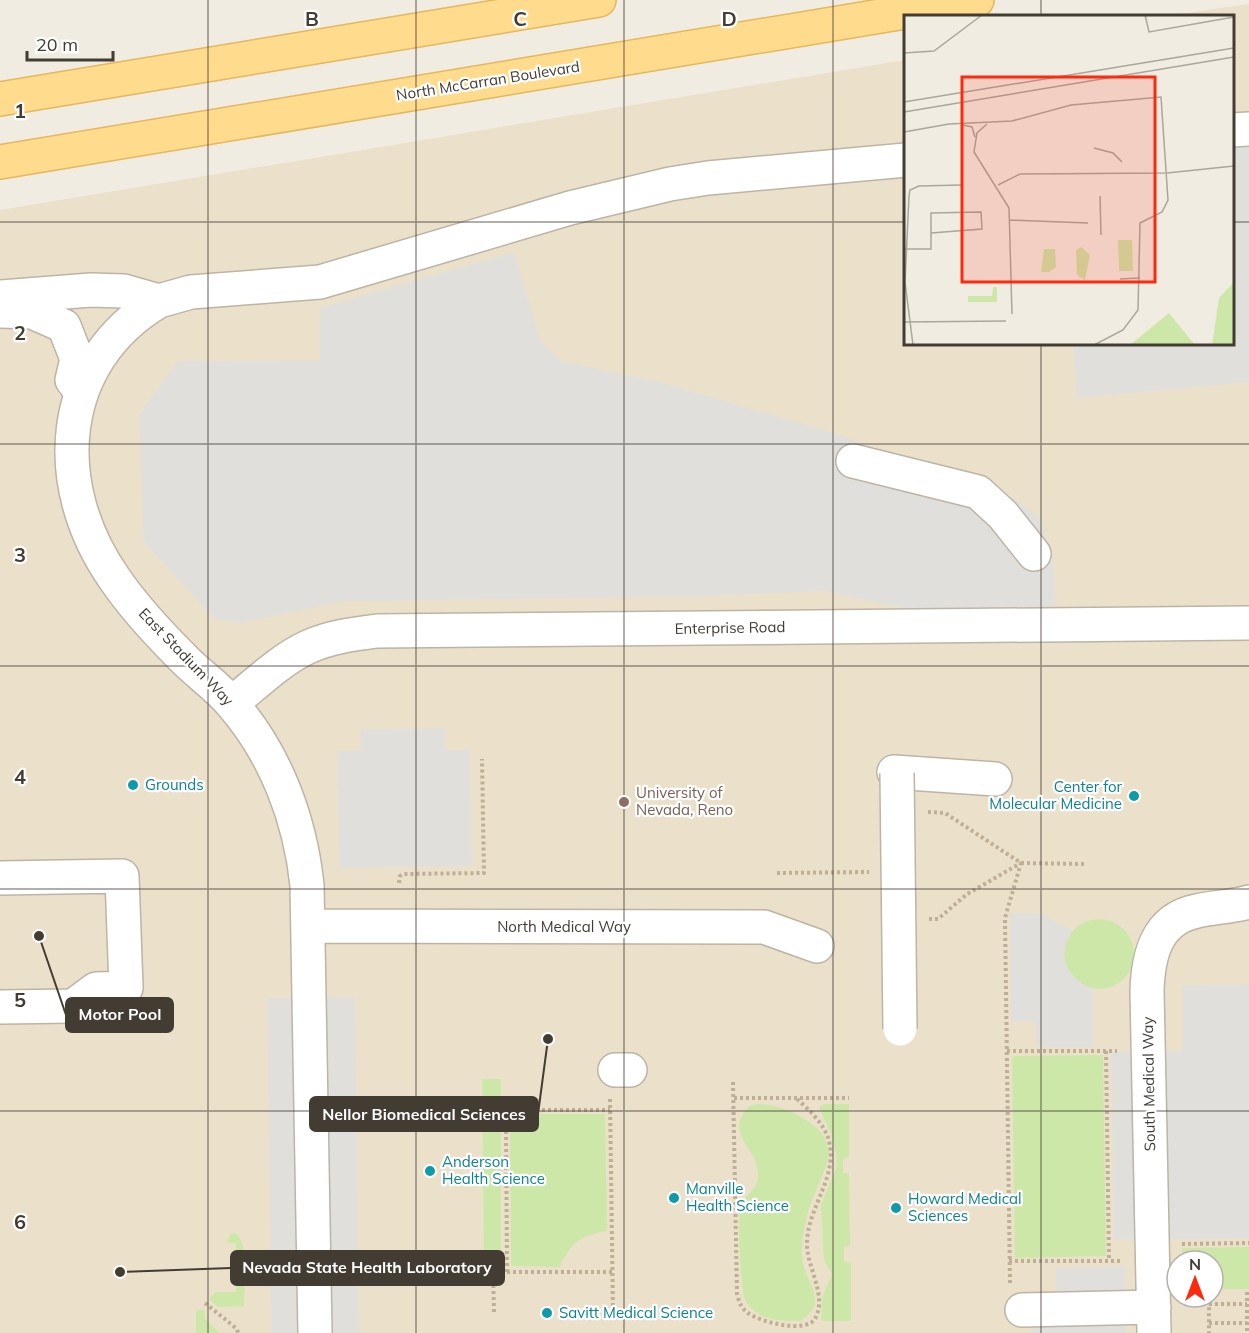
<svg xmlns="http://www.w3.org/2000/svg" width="1249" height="1333" viewBox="0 0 1249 1333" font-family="Mulish,sans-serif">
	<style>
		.education { fill: #ebe1cb; fill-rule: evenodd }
		.green { fill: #cde7a9 }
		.parking { fill: #e1dfdb }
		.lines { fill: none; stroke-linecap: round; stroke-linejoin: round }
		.minor-casing { stroke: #bdb4a5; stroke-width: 36 }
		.major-casing { stroke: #e4b85d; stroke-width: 36 }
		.path { stroke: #beaf96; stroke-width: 4; stroke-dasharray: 3 3; stroke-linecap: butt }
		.minor { stroke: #fff; stroke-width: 33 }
		.major { stroke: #ffdb8d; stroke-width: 33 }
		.minor-bridge-casing { stroke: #bdb4a5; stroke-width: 36; stroke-linecap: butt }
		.minor-bridge { stroke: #fff; stroke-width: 33 }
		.grid { fill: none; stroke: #433c33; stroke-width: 1.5; stroke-opacity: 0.55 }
		.culture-dot { fill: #0f9aa8; stroke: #fff; stroke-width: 2 }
		.education-dot { fill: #8d6e63; stroke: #fff; stroke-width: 2 }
		.labels { text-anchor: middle; stroke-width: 4.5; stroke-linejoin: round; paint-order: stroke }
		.street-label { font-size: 15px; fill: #433c33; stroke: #fff }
		.culture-label { font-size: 15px; fill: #0d838f; stroke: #fff; text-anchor: start }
		.education-label { font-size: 15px; fill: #785e54; stroke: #fff; text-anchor: start }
		.inset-road { fill: none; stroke: #aba69c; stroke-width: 1.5 }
		.view { fill: #fc2b0e; fill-opacity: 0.15; stroke: #fc2b0e; stroke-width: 3 }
		.inset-edge { fill: none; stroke: #433c33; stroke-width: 3 }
		.grid-label { font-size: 20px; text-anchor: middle; font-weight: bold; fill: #433c33; stroke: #fff; stroke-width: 4.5; stroke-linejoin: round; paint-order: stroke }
		.leader { fill: none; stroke: #433c33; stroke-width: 2 }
		.callout-dot { fill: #433c33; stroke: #fff; stroke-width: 2 }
		.callout { fill: #433c33; stroke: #433c33; stroke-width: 2 }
		.callout-label { font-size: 16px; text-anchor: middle; font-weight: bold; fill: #fff }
	</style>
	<rect width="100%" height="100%" fill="#f1ece2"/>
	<!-- education -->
	<path class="education" d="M1249,4V1333H0V210L905,60L906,344H1232V16H1166ZM1177,1261H1213V1297H1177Z"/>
	<!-- green -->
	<path class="green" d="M1064 954a35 35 0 1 1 70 0a35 35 0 1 1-70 0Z
		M1103,1055L1106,1256L1015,1258L1012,1056Z
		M482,1079H501V1263H484Z
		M758,1104C777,1105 793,1111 809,1122C843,1145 824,1169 813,1198C806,1216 801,1238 802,1256C803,1281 832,1302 800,1321C777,1321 754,1320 744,1297C741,1281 737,1224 740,1209C743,1195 760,1189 758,1173C756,1144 723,1136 749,1106Z
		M825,1104H849V1157L843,1158V1173H849L850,1246L844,1247V1262L851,1263V1321H821L822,1298L832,1274L824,1261L821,1204L836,1169L837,1159L831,1134L820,1110V1106Z
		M527,1114H605L607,1231C582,1235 570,1243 560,1267L511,1266L510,1131L527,1130Z
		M236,1233C249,1244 244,1289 244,1306L218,1307L209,1299L216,1292H236V1243H227L230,1234Z
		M1249,1247V1289H1213V1261H1183L1182,1248Z
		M198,1310H205V1319L220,1333H196V1312Z"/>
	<!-- parking -->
	<path class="parking" d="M1249,147V382L1077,398L1073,344H1232L1233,148Z
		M514,252L540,340L563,362L656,381L831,432L1017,500L1039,517L1053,558L1056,610L904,608L823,591L684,597L344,601L241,623L215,619L143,541L139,415L178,361L320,360V308Z
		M445,728V750H470L472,866L339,868L337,751H361V729Z
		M1010,913H1037L1073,930L1067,941L1064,954L1067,967L1074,977L1084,985L1093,988V1047H1036V1022L1011,1021Z
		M1249,984V1238L1114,1240L1111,1052L1182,1051V985Z
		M355,997L359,1333H271L267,998Z
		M1125,1266L1126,1333H1032L1031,1293H1056V1268Z"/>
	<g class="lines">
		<!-- minor casing -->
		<g class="minor-casing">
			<path id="minor" d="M1232,130L1249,129
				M0,297L91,290L124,291L159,301L191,292L320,282L570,208L670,184L708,178L906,160
				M159,301C56,362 49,485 114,578C133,606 158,633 182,657C197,673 217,686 232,704C276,755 300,819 307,885L315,1333
				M0,311L32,312L64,326L77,359L72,380L81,392
				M853,461L978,492L1003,515L1034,554
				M232,703C256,684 280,660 308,647C330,637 353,634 377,631L1249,623
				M894,772L995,779
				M0,878L122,876L126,988L96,989L73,1006L0,1007
				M308,926L764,927L817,946
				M615,1070H630
				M1022,1310L1154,1307
				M1154,1333L1147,991C1148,956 1156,919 1197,911C1214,907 1232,907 1249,902"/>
		</g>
		<!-- major casing -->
		<g class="major-casing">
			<path id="major" d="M0,99L599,0
				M0,162L977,0"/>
		</g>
		<!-- path -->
		<path class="path" d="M928,812L945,813L1021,863L1085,864
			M777,873L869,872
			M399,883L400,876L404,874L484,873L482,759
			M929,919H938L967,894L1021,863
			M1007,1051H1117
			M1106,1051L1109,1261
			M733,1082L737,1294C739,1302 741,1308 748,1313C762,1323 806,1333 815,1319C828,1295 806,1267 807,1242C808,1207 838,1177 829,1141C825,1124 808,1109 796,1098
			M734,1098H849
			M610,1099L613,1314
			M1182,1244L1249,1243
			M1009,1261H1123
			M507,1272L506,1126H524V1110H610
			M1010,1283L1005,918L1021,863
			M1247,1292V1333
			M1205,1297L1209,1301V1333
			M205,1303L237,1329L238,1333
			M1209,1304H1247
			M494,1312L493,1272H612
			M1209,1323H1247"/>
		<!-- minor -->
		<use href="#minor" class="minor"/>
		<!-- major -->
		<use href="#major" class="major"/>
		<!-- minor-bridge casing -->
		<g class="minor-bridge-casing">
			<path id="minor-bridge" d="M897,773L900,1029"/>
		</g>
		<!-- minor-bridge -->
		<use href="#minor-bridge" class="minor-bridge"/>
	</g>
	<!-- grid -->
	<path class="grid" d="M208,0V1333M416,0V1333M624,0V1333M833,0V1333M1041,0V16M0,222H906M1232,222H1249M1041,344V1333M0,444H1249M0,666H1249M0,889H1249M0,1111H1249"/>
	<!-- markers -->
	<g class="culture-dot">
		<circle cx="133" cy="785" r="6"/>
		<circle cx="1134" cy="796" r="6"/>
		<circle cx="430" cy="1171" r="6"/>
		<circle cx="674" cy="1198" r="6"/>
		<circle cx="896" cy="1208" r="6"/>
		<circle cx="547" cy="1313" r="6"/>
	</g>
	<circle class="education-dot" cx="624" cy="802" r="6"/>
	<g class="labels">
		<!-- street labels -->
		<g class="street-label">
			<text transform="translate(488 81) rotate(-9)" y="5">North McCarran Boulevard</text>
			<text transform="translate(730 628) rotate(-1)" y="5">Enterprise Road</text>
			<text transform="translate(186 657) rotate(46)" y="5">East Stadium Way</text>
			<text x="564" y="932">North Medical Way</text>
			<text transform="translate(1149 1084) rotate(-91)" y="5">South Medical Way</text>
		</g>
		<!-- culture labels -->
		<g class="culture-label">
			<text x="145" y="790">Grounds</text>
			<text x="1122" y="792" text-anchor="end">Center for<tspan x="1122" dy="17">Molecular Medicine</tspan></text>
			<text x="442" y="1167">Anderson<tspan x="442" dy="17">Health Science</tspan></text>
			<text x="686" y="1194">Manville<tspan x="686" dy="17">Health Science</tspan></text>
			<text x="908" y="1204">Howard Medical<tspan x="908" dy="17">Sciences</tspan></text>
			<text x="559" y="1318">Savitt Medical Science</text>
		</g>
		<!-- education labels -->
		<g class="education-label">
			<text x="636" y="798">University of<tspan x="636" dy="17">Nevada, Reno</tspan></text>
		</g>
	</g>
	<!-- overview -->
	<g transform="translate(904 15)">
		<rect width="330" height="330" fill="#f1ece2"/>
		<path d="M214,225H228L229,256H215ZM177,232L186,240L181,265L173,260L172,235ZM140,234H151L152,252L145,257H137ZM330,267V330H308L315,283ZM89,272H93V287H64V281H88ZM265,298L291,330H226Z" fill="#cde7a9"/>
		<path class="inset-road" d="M241,0L245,17L330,2M0,38L30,36L78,0M0,87L330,33M0,97L330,42M83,109L73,118L70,137L105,193L108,299M59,110L68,112L71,122M0,117L45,109L108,106L167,90L257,82L264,185L258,197L236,208L234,295L219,315L190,330M190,133L209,138L218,147M94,170L116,159L263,158L330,151M5,181L1,267L9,330M5,181L6,175L15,171L58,170M196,181L197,220M106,205L184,208M0,234H27V198L77,197L78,214L27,218M216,264L236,263M0,307L102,306"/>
		<path class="view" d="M58,62H251V267H58Z"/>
		<rect width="330" height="330" class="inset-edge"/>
	</g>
	<g class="grid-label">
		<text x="312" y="26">B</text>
		<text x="520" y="26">C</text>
		<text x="729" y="26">D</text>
		<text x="20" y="118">1</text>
		<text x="20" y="340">2</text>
		<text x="20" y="562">3</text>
		<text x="20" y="784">4</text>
		<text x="20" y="1007">5</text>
		<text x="20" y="1229">6</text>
	</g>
	<!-- callouts -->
	<path class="leader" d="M39 936L66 1015M548 1039L538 1114M120 1272L231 1268"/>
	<g class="callout-dot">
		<circle cx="39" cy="936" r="6"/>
		<circle cx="548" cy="1039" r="6"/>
		<circle cx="120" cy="1272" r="6"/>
	</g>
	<g class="callout">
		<rect x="66" y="998" width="107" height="34" rx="6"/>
		<rect x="310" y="1097" width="228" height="34" rx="6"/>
		<rect x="231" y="1251" width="273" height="34" rx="6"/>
	</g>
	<g class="callout-label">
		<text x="120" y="1020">Motor Pool</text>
		<text x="424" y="1120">Nellor Biomedical Sciences</text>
		<text x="367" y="1273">Nevada State Health Laboratory</text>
	</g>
	<!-- north arrow -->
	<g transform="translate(1195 1279)"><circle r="28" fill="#ffffff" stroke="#b4b1ad" stroke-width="1.5"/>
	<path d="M0-4.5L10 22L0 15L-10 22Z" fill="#fc2b0e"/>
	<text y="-9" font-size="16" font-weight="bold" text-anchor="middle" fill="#433c33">N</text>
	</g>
	<!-- scale -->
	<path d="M27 51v9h86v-9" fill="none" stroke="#433c33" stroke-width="3"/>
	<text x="36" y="51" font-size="18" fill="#433c33" stroke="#ffffff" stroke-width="4.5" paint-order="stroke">20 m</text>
</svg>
